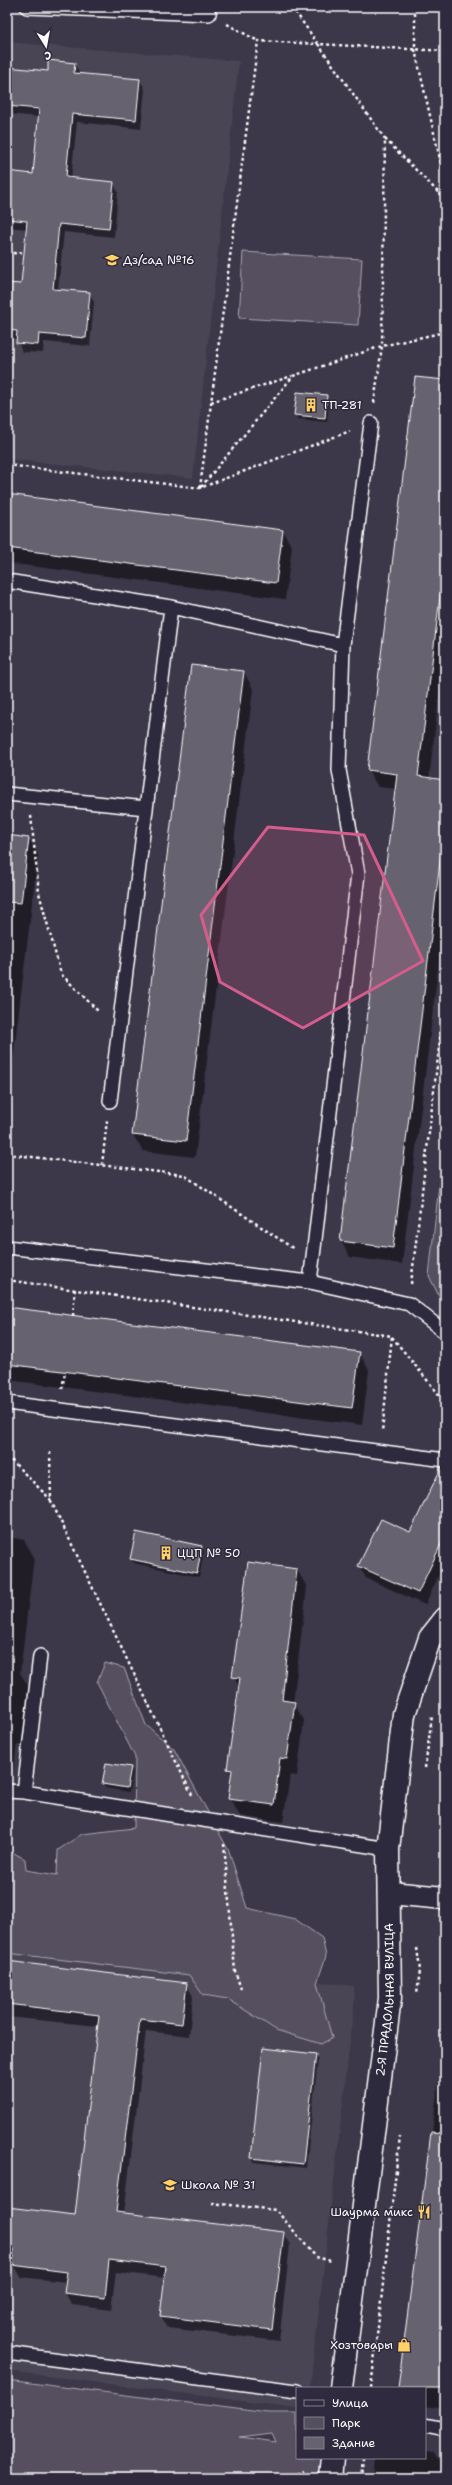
<svg xmlns="http://www.w3.org/2000/svg" width="452" height="2485" viewBox="0 0 452 2485" font-family="'Shantell Sans',sans-serif">
	<style>
		.built { fill: #494455 }
		.green { fill: #555060; stroke: #aaa8b0; fill-rule: evenodd }
		.shadow { fill: #0007 }
		.building { fill: #666270; stroke: #fff }
		.lines { fill: none; stroke-linecap: round; stroke-linejoin: round }
		.service-casing { stroke: #fff; stroke-width: 16 }
		.minor-casing { stroke: #fff; stroke-width: 25 }
		.path { stroke: #fff; stroke-width: 2.5; stroke-dasharray: 3 3; stroke-linecap: butt }
		.service { stroke: #2f2a3d; stroke-width: 13 }
		.minor { stroke: #2f2a3d; stroke-width: 22 }
		.marked { fill: #d45d8c; fill-opacity: 0.2; stroke: #d45d8c; stroke-width: 3; stroke-linejoin: round }
		.labels { text-anchor: middle; stroke-width: 3; stroke-linejoin: round; paint-order: stroke }
		.poi-label { font-size: 12px; fill: #fff; stroke: #2f2a3d; text-anchor: start }
		.street-label { font-size: 12px; fill: #fff; stroke: #2f2a3d }
	</style>
	<rect width="100%" height="100%" fill="#3c3749"/>
	<filter id="ink" filterUnits="userSpaceOnUse"><feTurbulence type="fractalNoise" baseFrequency=".025" numOctaves="2"/><feDisplacementMap in="SourceGraphic" scale="8" xChannelSelector="R" yChannelSelector="G"/><feConvolveMatrix kernelMatrix="1 2 1 2 8 2 1 2 1" color-interpolation-filters="sRGB"/></filter>
	<g filter="url(#ink)">
		<!-- built -->
		<path class="built" d="M7,42L239,61L193,478L7,459Z
			M7,1942L354,1986L355,1999L310,2388H297V2408L7,2371Z"/>
		<!-- green -->
		<path class="green" d="M243,252L362,259L358,325L239,318Z
			M445,1129V1308L429,1276Z
			M105,1663L124,1668L146,1725L174,1749L229,1851L247,1908L295,1919L322,1938L326,1956L317,1983L332,2038L321,2044L276,2030L228,1999L203,1995L189,1975L7,1953L8,1850L25,1859L26,1870L57,1875L58,1850L82,1834L134,1828L135,1757L97,1682Z
			M7,2380L268,2413H297V2458H321L318,2478H293L292,2475L291,2478H7ZM272,2433L276,2442L239,2437Z"/>
		<!-- shadow -->
		<path class="shadow" d="M75,64L80,75L140,80L145,89L141,129L77,122L71,179L113,183L118,192L114,237L64,232L58,290L89,293L94,302L90,346L44,342L43,353L22,352L17,339L7,338V284L22,286L27,229L7,227V172L34,175L39,117L7,114V68L48,72Z
			M416,378L445,381V646L429,779L445,781V911L402,1264L350,1257L341,1241L396,789L378,787L368,770Z
			M326,396L329,401L327,422L298,419L295,414Z
			M7,495L282,530L292,547L285,599L7,563Z
			M191,666L244,672L253,689L195,1157L143,1151L133,1135Z
			M7,836L29,839L38,855L7,1108Z
			M7,1308L359,1353L369,1370L362,1425L7,1380Z
			M445,1494V1562L425,1605L366,1578L359,1566L410,1534Z
			M7,1537L24,1540L34,1557L20,1673L31,1690L24,1746L17,1745L10,1792H7Z
			M202,1547L204,1551L199,1577L134,1563L131,1559Z
			M297,1570L307,1587L293,1703L304,1720L297,1776L290,1775L283,1822L240,1816L230,1799L233,1777L228,1769L239,1687L234,1677Z
			M130,1768L133,1772L129,1792L106,1788L103,1784Z
			M7,1962L186,1984L193,1996L189,2036L146,2031L124,2214L283,2233L290,2245L279,2341L168,2328L161,2316L166,2278L116,2272L111,2310L72,2305L65,2293L67,2282L20,2277L13,2265L14,2260L7,2259V2208L76,2216L98,2026L7,2017Z
			M445,2031V2409L425,2406V2388H399Z
			M315,2055L318,2060L306,2168L254,2162L252,2158Z
			M425,2452L433,2453L443,2469L441,2478H372L374,2458H425Z"/>
		<!-- building -->
		<path class="building" d="M48,60L75,63L74,73L140,79L136,120L72,114L66,177L114,182L109,229L59,224L53,289L90,292L86,338L39,334L38,345L16,343L17,331L7,330V283L21,284L27,221L7,219V171L33,174L39,109L7,106V67L48,71Z
			M415,377L445,380V556L418,776L445,780V821L393,1248L340,1241L397,774L367,770Z
			M297,392L327,395L325,418L294,415Z
			M7,494L283,530L276,583L7,548Z
			M191,665L244,671L186,1141L132,1135Z
			M7,835L29,838L21,903L7,902Z
			M7,1307L360,1352L352,1408L7,1364Z
			M441,1468H445V1536L418,1593L358,1566L381,1519L410,1532Z
			M136,1532L202,1546L197,1573L130,1559Z
			M248,1562L297,1569L282,1700L295,1702L287,1759L280,1758L274,1805L228,1799L232,1770L227,1769L240,1678L232,1677Z
			M106,1763L131,1767L127,1788L102,1784Z
			M7,1961L187,1983L182,2024L140,2019L116,2212L284,2232L272,2330L160,2316L166,2267L109,2260L105,2298L64,2293L67,2272L12,2265L14,2249L7,2248V2207L75,2215L99,2015L7,2004Z
			M263,2048L316,2054L303,2164L251,2158Z
			M431,2132L445,2133V2388H398Z"/>
		<g class="lines">
			<!-- service casing -->
			<g class="service-casing">
				<path id="service" d="M27,7L209,14
					M7,581L171,607L343,645L371,423
					M7,794L146,808
					M110,1101L171,607
					M7,1247L310,1282L409,1304L445,1332
					M310,1282L358,874L339,770L343,645
					M7,1403L445,1460
					M40,1656L24,1792L388,1849
					M7,1791L24,1792
					M7,2353L297,2391
					M425,2425L445,2429"/>
			</g>
			<!-- minor casing -->
			<g class="minor-casing">
				<g id="minor">
					<path d="M389,1893L445,1898"/>
					<path id="s1" d="M341,2388L390,1998L388,1849L404,1714L430,1638L445,1619"/>
					<path d="M330,2478L332,2458"/>
				</g>
			</g>
			<!-- path -->
			<path class="path" d="M292,7L318,44
				M415,7V50L445,181
				M227,24L258,41
				M385,139L445,199
				M7,254L24,252
				M211,402L292,376
				M374,403L382,346L385,139L318,44L445,51
				M7,465L200,488L350,431
				M201,487L293,376L382,346L445,332
				M200,488L258,41L318,44
				M31,816L39,893L61,974L99,1012
				M7,1154L184,1175L294,1249
				M102,1165L107,1120
				M7,1280L392,1336L382,1432
				M411,1284L445,998
				M73,1316L75,1288
				M392,1337L445,1402
				M62,1389L65,1372
				M50,1452L51,1501L193,1797
				M7,1456L51,1500
				M425,1768L432,1716
				M224,1844L235,1971L241,1989
				M417,1948L420,1970L417,1994
				M212,2203L276,2210L316,2257L331,2261
				M371,2388L400,2136
				M287,2478L305,2471
				M361,2478L363,2458"/>
			<!-- service -->
			<use href="#service" class="service"/>
			<!-- minor -->
			<use href="#minor" class="minor"/>
		</g>
	</g>
	<!-- marked area -->
	<path class="marked" d="M268,827L364,835L423,961L303,1028L220,982L201,915Z"/>
	<!-- icons -->
	<defs>
		<g id="school-bare" transform="scale(1.08)"><path d="M0-5L7-2L0 1L-7-2ZM-4 1L0 2.5L4 1V4Q0 6-4 4Z" fill="#ffd166" stroke="#2f2a3d" stroke-width="2.5" paint-order="stroke"/></g>
		<g id="building-bare" transform="scale(1.08)"><path d="M-4-6H4V6H1V3H-1V6H-4ZM-2.5-4.3h1.7v1.8h-1.7ZM.8-4.3h1.7v1.8H.8ZM-2.5-1h1.7V.8h-1.7ZM.8-1h1.7V.8H.8Z" fill="#ffd166" stroke="#2f2a3d" stroke-width="2.5" paint-order="stroke"/></g>
		<g id="restaurant-bare" transform="scale(1.08)"><path d="M-5-6h1v4h1v-4h1v4h1v-4h1v5L-1.5 .5V6h-2V.5L-5-1ZM5-6V6H3V1.5H1.5Q1.5-4 5-6Z" fill="#ffd166" stroke="#2f2a3d" stroke-width="2.5" paint-order="stroke"/></g>
		<g id="shop-bare" transform="scale(1.08)"><path d="M-5-2.5h2.3a2.7 3.5 0 0 1 5.4 0H5L5.5 6h-11ZM-1.5-2.5h3a1.5 2.3 0 0 0-3 0Z" fill="#ffd166" stroke="#2f2a3d" stroke-width="2.5" paint-order="stroke"/></g>
	</defs>
	<g fill-rule="evenodd">
		<use href="#school-bare" x="112" y="260"/>
		<use href="#building-bare" x="311" y="405"/>
		<use href="#building-bare" x="166" y="1553"/>
		<use href="#school-bare" x="170" y="2185"/>
		<use href="#restaurant-bare" x="424" y="2212"/>
		<use href="#shop-bare" x="404" y="2345"/>
	</g>
	<g class="labels">
		<!-- poi labels -->
		<g class="poi-label">
			<text x="123" y="264">Дз/сад №16</text>
			<text x="322" y="409">ТП-281</text>
			<text x="177" y="1557">ЦЦП № 50</text>
			<text x="181" y="2189">Школа № 31</text>
			<text x="413" y="2216" text-anchor="end">Шаурма микс</text>
			<text x="393" y="2349" text-anchor="end">Хозтовары</text>
		</g>
		<!-- street labels -->
		<g class="street-label">
			<text dy="4" stroke="none"><textPath href="#s1" startOffset="391">2-Я ПРАДОЛЬНАЯ ВУЛІЦА</textPath></text>
		</g>
	</g>
	<!-- margin -->
	<rect width="452" height="2485" fill="none" stroke="#2f2a3d" stroke-width="24"/>
	<rect x="12" y="12" width="428" height="2461" fill="none" stroke="#fff" stroke-width="1.5" filter="url(#ink)"/>
	<!-- legend -->
	<rect x="296" y="2387" width="130" height="72" fill="#2f2a3d" stroke="#827f8b"/>
	<rect x="304" y="2400" width="20" height="6" fill="#2f2a3d" stroke="#827f8b"/>
	<text x="332" y="2407" font-size="12" fill="#ffffff">Улица</text>
	<rect x="304" y="2417" width="20" height="12" fill="#555060" stroke="#827f8b"/>
	<text x="332" y="2427" font-size="12" fill="#ffffff">Парк</text>
	<rect x="304" y="2437" width="20" height="12" fill="#666270" stroke="#827f8b"/>
	<text x="332" y="2447" font-size="12" fill="#ffffff">Здание</text>
	<!-- north arrow -->
	<g transform="translate(46 46) rotate(169)" stroke="#2f2a3d" stroke-width="3" paint-order="stroke">
	<path d="M0-3L7 15L0 10L-7 15Z" fill="#ffffff"/>
	<text y="-6" font-size="11" font-weight="bold" text-anchor="middle" fill="#ffffff">С</text>
	</g>
</svg>
